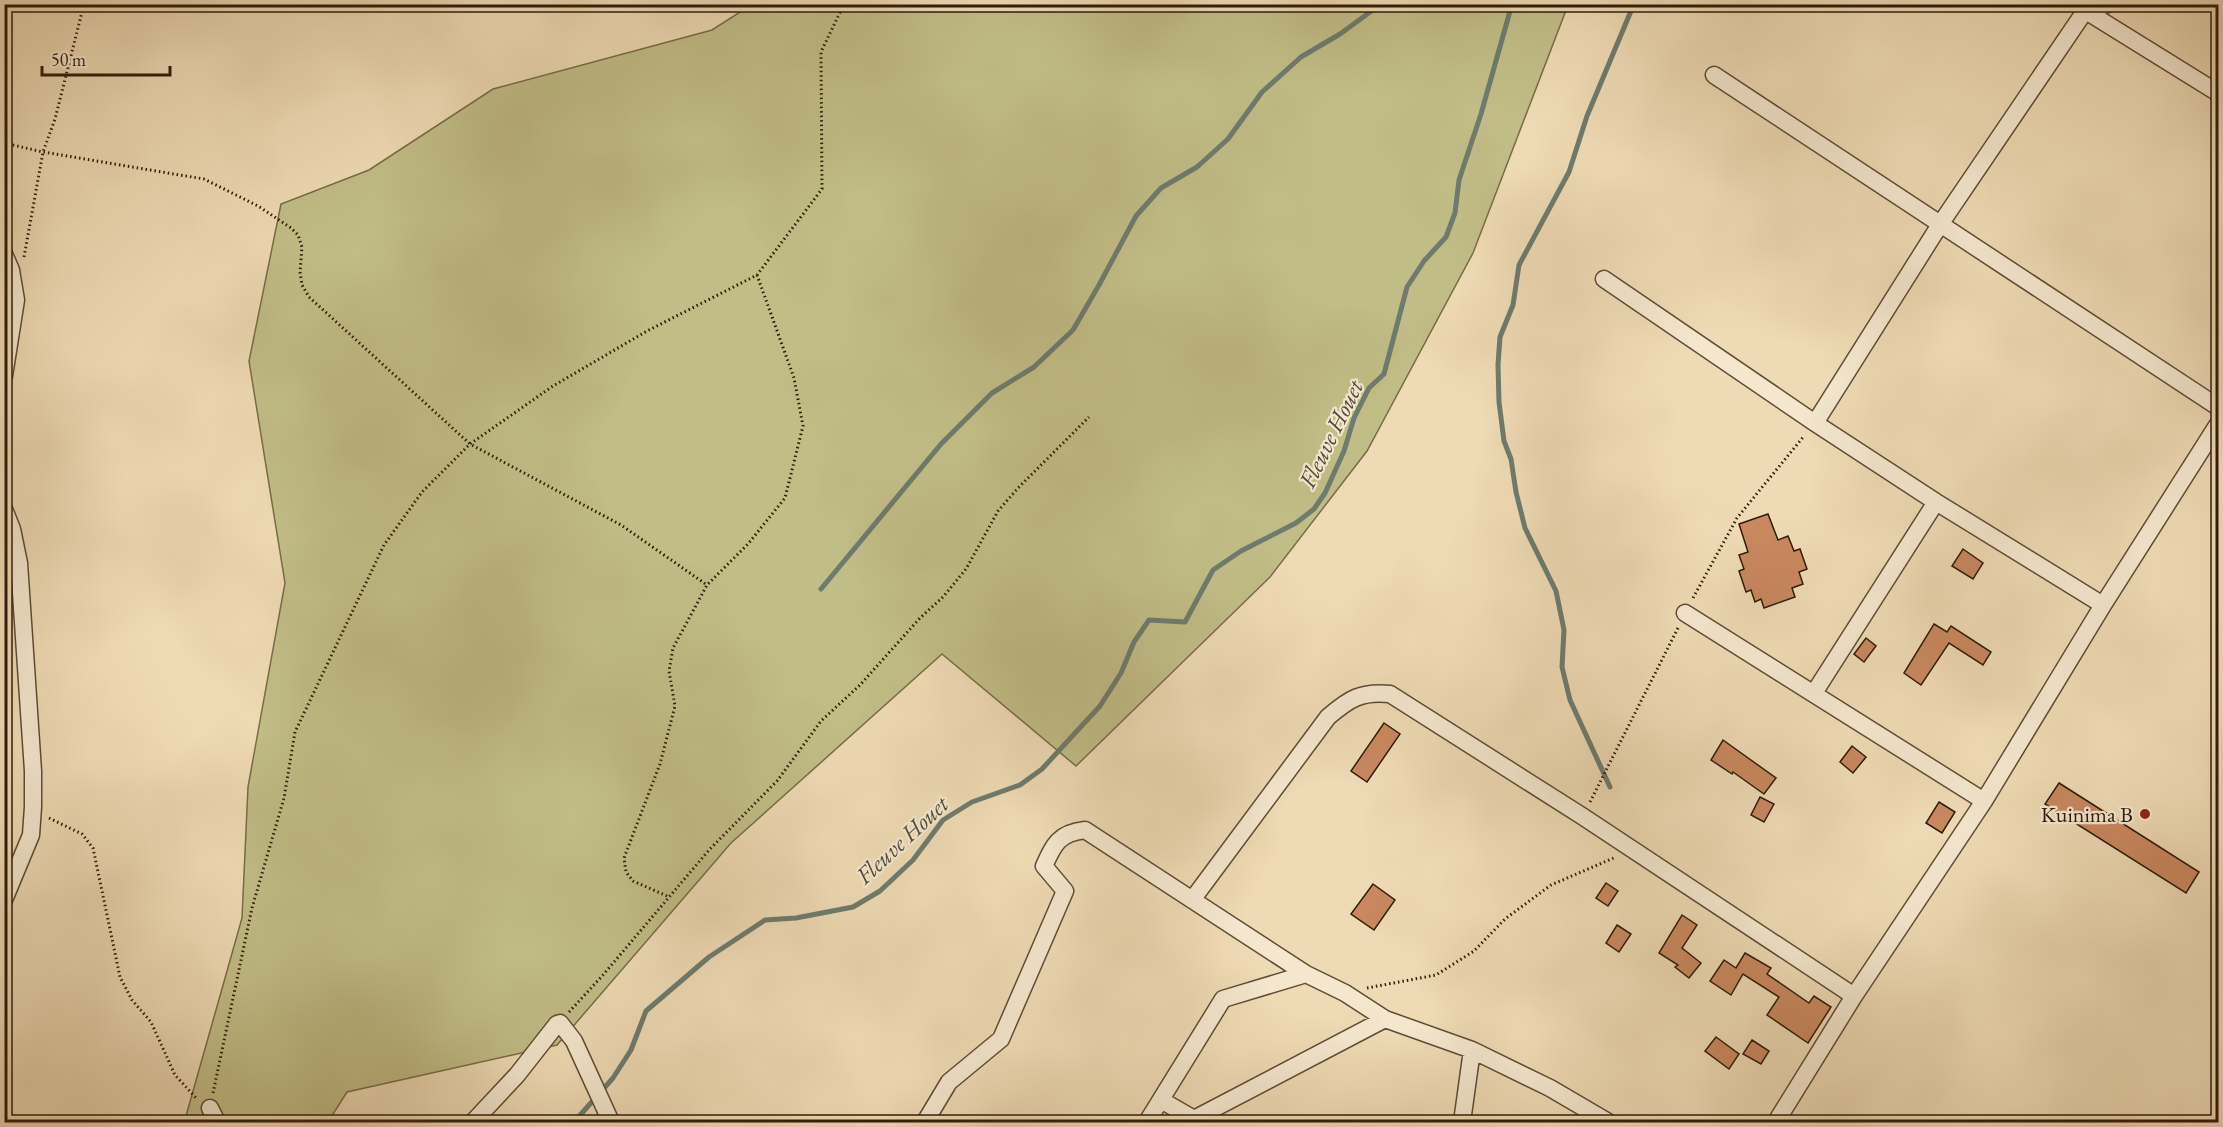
<svg xmlns="http://www.w3.org/2000/svg" width="2223" height="1127" viewBox="0 0 2223 1127" font-family="'EB Garamond',serif">
	<style>
		.green { fill: #c1bd87; stroke: #786c48; stroke-width: 1.5 }
		.lines { fill: none; stroke-linecap: round; stroke-linejoin: round }
		.stream { stroke: #6e7b6e; stroke-width: 5 }
		.building { fill: #c9885f; stroke: #2e1c0a; stroke-width: 1.5 }
		.minor-casing { stroke: #5e4c34; stroke-width: 19 }
		.path { stroke: #2e1c0a; stroke-width: 3; stroke-dasharray: 1.5 3; stroke-linecap: butt }
		.minor { stroke: #f4e7ce; stroke-width: 16 }
		.poi-dot { fill: #8f2418; stroke: #f4e7ce; stroke-width: 2 }
		.labels { text-anchor: middle; stroke-width: 4.5; stroke-linejoin: round; paint-order: stroke }
		.poi-label { font-size: 22px; fill: #2e1c0a; stroke: #f4e7ce; text-anchor: end }
		.water-label { font-size: 24px; font-style: italic; fill: #4e4b3c; stroke: #f4e7ce }
	</style>
	<rect width="100%" height="100%" fill="#eedab4"/>
	<filter id="stains"><feTurbulence type="fractalNoise" baseFrequency=".00333" numOctaves="4"/><feColorMatrix values="0 0 0 0 .2 0 0 0 0 .09 0 0 0 0 .02 0 0 0 .5 -.17"/></filter>
	<radialGradient id="worn" r=".72"><stop offset=".6" stop-color="#630" stop-opacity="0"/><stop offset="1" stop-color="#630" stop-opacity=".3"/></radialGradient>
	<!-- green -->
	<path class="green" d="M751,5H1568L1473,253L1367,451L1270,577L1076,766L942,654L731,843L557,1045L347,1092L328,1122H189L186,1116L242,918L248,787L285,583L249,361L281,204L369,170L493,89L712,30Z"/>
	<g class="lines">
		<!-- stream -->
		<path class="stream" d="M821,589L941,444L992,393L1034,367L1073,330L1099,285L1136,216L1161,188L1197,167L1228,139L1262,92L1301,57L1340,34L1381,4
			M1610,787L1570,700L1562,667L1564,630L1556,591L1525,528L1516,492L1511,459L1504,441L1499,402L1498,365L1500,337L1513,305L1519,265L1569,172L1587,116L1631,11L1630,4
			M574,1122L613,1078L631,1050L646,1011L709,957L765,920L796,918L853,907L880,891L913,860L943,820L972,802L1020,785L1042,769L1100,706L1121,673L1134,642L1149,620L1185,622L1213,570L1241,551L1296,523L1314,509L1325,493L1344,451L1354,418L1369,388L1384,374L1407,287L1424,261L1446,237L1455,213L1459,180L1481,114L1512,4"/>
	</g>
	<!-- building -->
	<path class="building" d="M1768,514L1778,540L1788,536L1794,551L1800,549L1807,569L1799,572L1803,584L1792,588L1795,597L1764,608L1761,599L1755,602L1751,590L1746,592L1739,571L1744,569L1739,555L1748,552L1739,524Z
		M1963,549L1983,563L1973,579L1952,566Z
		M1934,624L1947,632L1951,626L1991,652L1983,665L1949,643L1921,685L1904,673Z
		M1866,638L1876,646L1864,662L1854,654Z
		M1384,723L1400,734L1367,782L1351,771Z
		M1723,740L1776,778L1764,794L1733,772L1732,774L1711,760Z
		M1852,746L1866,757L1853,773L1840,762Z
		M2059,783L2199,872L2186,893L2045,804Z
		M1760,797L1774,804L1764,822L1751,815Z
		M1939,802L1955,812L1942,833L1926,823Z
		M1606,883L1618,891L1608,906L1596,898Z
		M1373,884L1395,900L1374,930L1351,914Z
		M1682,915L1697,925L1682,948L1701,963L1689,978L1675,967L1678,965L1659,953Z
		M1617,925L1631,934L1619,952L1606,943Z
		M1745,953L1771,968L1767,974L1809,1003L1814,996L1831,1007L1808,1043L1767,1015L1779,997L1743,974L1731,995L1710,981L1724,960L1736,968Z
		M1716,1037L1739,1054L1729,1069L1705,1051Z
		M1752,1040L1769,1051L1761,1064L1743,1054Z"/>
	<g class="lines">
		<!-- minor casing -->
		<g class="minor-casing">
			<path id="minor" d="M2081,8L2218,93
				M1714,75L2218,407
				M4,254L11,270L16,300L4,376
				M1604,279L1815,423L1936,502L2103,605
				M1815,423L1941,223L2085,11L2108,4
				M4,509L12,529L19,563L33,771V807L31,835L4,900
				M1685,613L1984,801
				M1814,693L1936,502
				M1192,900L1328,717C1349,699 1361,691 1390,694L1582,816L1854,996
				M1161,1100L1199,1122
				M210,1108L217,1122
				M473,1122L517,1075L557,1024L560,1023L574,1041L611,1122
				M925,1122L949,1082L1001,1039L1065,891L1044,866C1054,844 1059,833 1085,830L1306,974L1345,993L1385,1019L1472,1050L1550,1088L1608,1122
				M1147,1122L1223,999L1306,974
				M1183,1122L1194,1119L1385,1019
				M1462,1122L1472,1050
				M1776,1122L1854,996L1984,801L2103,605L2218,424"/>
		</g>
		<!-- path -->
		<path class="path" d="M4,143L43,152L204,179L258,206L291,228L298,235L302,247L300,272L302,285L309,297L470,444L621,525L707,585
			M24,257L43,152L55,119L84,4
			M1693,598L1737,518L1804,436
			M1590,802L1678,628
			M49,818L82,834L93,848L120,977L132,1000L151,1022L175,1075L197,1099
			M667,896L633,881L626,872L624,858L660,764L675,706L669,671L673,648L707,585L748,544L785,498L803,426L794,378L757,275
			M1367,988L1436,975L1474,951L1505,919L1551,885L1616,857
			M569,1012L603,975L709,850L777,781L821,721L860,685L920,618L943,597L966,569L998,511L1018,488L1089,417
			M213,1093L252,908L284,798L295,732L384,545L422,492L470,444L553,386L647,331L757,275L822,189L821,52L844,4"/>
		<!-- minor -->
		<use href="#minor" class="minor"/>
	</g>
	<!-- markers -->
	<circle class="poi-dot" cx="2145" cy="814" r="6"/>
	<g class="labels">
		<!-- poi labels -->
		<g class="poi-label">
			<text x="2133" y="822">Kuinima B</text>
		</g>
		<!-- water labels -->
		<g class="water-label">
			<text transform="translate(1331 434) rotate(-64)" y="8">Fleuve Houet</text>
			<text transform="translate(902 840) rotate(-43)" y="8">Fleuve Houet</text>
		</g>
	</g>
	<!-- margin -->
	<rect width="2223" height="1127" fill="none" stroke="#eedab4" stroke-width="24"/>
	<rect x="6" y="6" width="2211" height="1115" fill="none" stroke="#2e1c0a" stroke-width="3"/>
	<rect x="12" y="12" width="2199" height="1103" fill="none" stroke="#2e1c0a" stroke-width="1.5"/>
	<!-- scale -->
	<path d="M42 66v9h128v-9" fill="none" stroke="#2e1c0a" stroke-width="3"/>
	<text x="51" y="66" font-size="18" fill="#2e1c0a" stroke="#f4e7ce" stroke-width="4.5" paint-order="stroke">50 m</text>
	<rect width="100%" height="100%" filter="url(#stains)"/>
	<rect width="100%" height="100%" fill="url(#worn)"/>
</svg>
